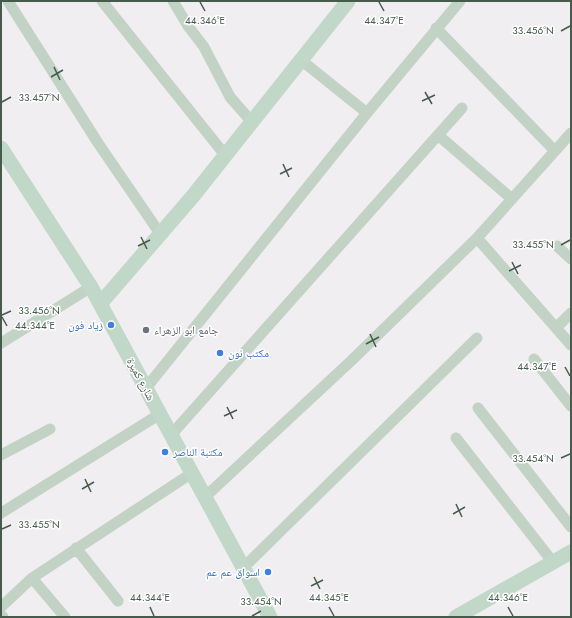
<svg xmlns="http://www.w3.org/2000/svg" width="572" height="618" viewBox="0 0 572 618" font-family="Jost,'Noto Naskh Arabic',sans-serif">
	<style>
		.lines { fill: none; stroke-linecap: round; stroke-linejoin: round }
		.street { stroke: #c2d3c6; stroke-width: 11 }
		.secondary { stroke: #c1d7c8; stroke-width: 15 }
		.ticks { fill: none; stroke: #465b4c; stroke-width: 1.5 }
		.shop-dot { fill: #3f7fe0; stroke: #fff; stroke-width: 1.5 }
		.worship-dot { fill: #6b7280; stroke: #fff; stroke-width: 1.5 }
		.labels { text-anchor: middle; stroke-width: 3; stroke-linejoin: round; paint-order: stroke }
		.shop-label { font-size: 11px; fill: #366cbe; stroke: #fff; text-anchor: end }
		.worship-label { font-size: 11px; fill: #5b616d; stroke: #fff; text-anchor: start }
		.street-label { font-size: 11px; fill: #465b4c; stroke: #fff }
		.ticks-label { font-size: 10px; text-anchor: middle; fill: #465b4c; stroke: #fff; stroke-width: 3; stroke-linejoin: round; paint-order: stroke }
	</style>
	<rect width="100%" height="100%" fill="#f0eef1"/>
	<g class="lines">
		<!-- street -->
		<path class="street" d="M8,1L98,143L161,235
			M102,1L225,155
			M173,1L188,26L204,47L230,97L252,122
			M436,28L554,150
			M301,60L367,113
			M438,135L512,199
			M477,238L571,345
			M557,246L571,259
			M556,328L571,313
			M1,343L91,287
			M534,359L571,406
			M146,388L367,113L460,1
			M478,408L571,527
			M171,435L462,108
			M456,438L552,561
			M1,455L50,429
			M205,497L351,361L477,238L571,133
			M1,513L160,414
			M76,548L118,601
			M243,568L477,338
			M32,578L65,617
			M1,607L32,578L192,473
			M1,615L3,617"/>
		<!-- secondary -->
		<path class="secondary" d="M1,148L91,287L270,617
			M100,304L193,196L348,1
			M456,617L571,552"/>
	</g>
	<!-- ticks -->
	<path class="ticks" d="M200,2L205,11M379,2L384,11M561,31L570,26M54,67L60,80M51,77L63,70M425,92L432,104M422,101L435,95M2,102L11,97M283,164L289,177M280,174L292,168M141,237L147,249M561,245L570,240M138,246L150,240M512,262L518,274M509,271L521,265M2,315L11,311M2,317L7,326M370,334L376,347M366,344L379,337M565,367L570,376M227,407L233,419M224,416L237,410M561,458L570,454M85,479L91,492M82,489L94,482M456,504L462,517M453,514L465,507M2,529L11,525M314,577L320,589M311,586L323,580M150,607L154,616M329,607L334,616M508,607L513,616M252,616L261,611"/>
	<!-- markers -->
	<g class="shop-dot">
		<circle cx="111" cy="325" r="4"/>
		<circle cx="220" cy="353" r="4"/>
		<circle cx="165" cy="452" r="4"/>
		<circle cx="268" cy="572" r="4"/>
	</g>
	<circle class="worship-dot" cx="146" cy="330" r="4"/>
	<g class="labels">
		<!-- shop labels -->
		<g class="shop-label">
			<text x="103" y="329">زياد فون</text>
			<text x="228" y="357" text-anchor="start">مكتب نون</text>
			<text x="173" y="456" text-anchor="start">مكتبة الناصر</text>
			<text x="260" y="576">اسواق عم عم</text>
		</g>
		<!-- worship labels -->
		<g class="worship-label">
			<text x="154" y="334">جامع ابو الزهراء</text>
		</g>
		<!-- street labels -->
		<g class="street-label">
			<text transform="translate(141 379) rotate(62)" y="4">شارع كميرة</text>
		</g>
	</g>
	<g class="ticks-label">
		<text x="205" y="24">44.346°E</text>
		<text x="384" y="24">44.347°E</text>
		<text x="533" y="34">33.456°N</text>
		<text x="39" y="101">33.457°N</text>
		<text x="533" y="248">33.455°N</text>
		<text x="39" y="314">33.456°N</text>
		<text x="35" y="329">44.344°E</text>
		<text x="537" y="370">44.347°E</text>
		<text x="533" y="462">33.454°N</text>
		<text x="39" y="528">33.455°N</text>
		<text x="150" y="601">44.344°E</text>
		<text x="329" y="601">44.345°E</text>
		<text x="508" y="601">44.346°E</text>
		<text x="261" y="605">33.454°N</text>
	</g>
	<!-- border -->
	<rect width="572" height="618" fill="none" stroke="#465b4c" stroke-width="4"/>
</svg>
